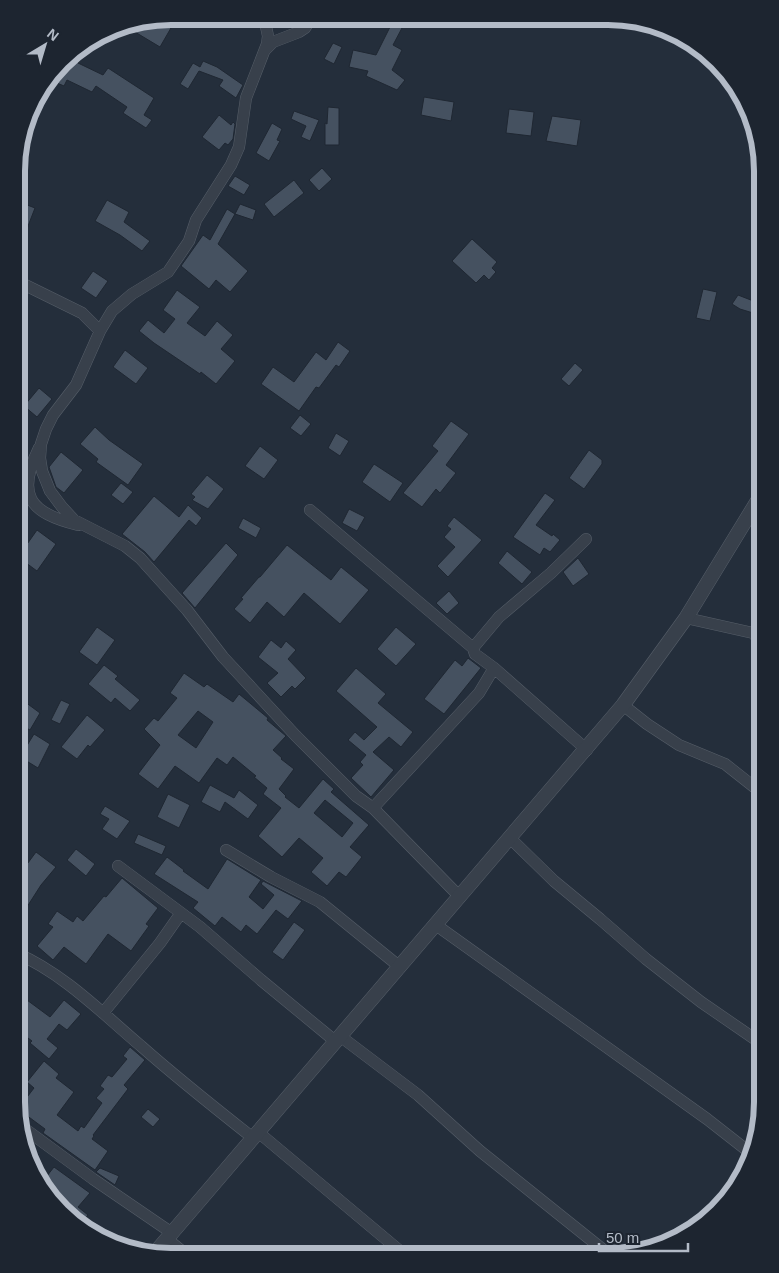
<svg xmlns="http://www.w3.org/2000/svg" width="779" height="1273" viewBox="0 0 779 1273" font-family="Arial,sans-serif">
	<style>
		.building { fill: #455160; stroke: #1f2732; fill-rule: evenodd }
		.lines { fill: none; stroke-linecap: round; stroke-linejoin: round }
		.minor-casing { stroke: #565e69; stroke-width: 12 }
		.tertiary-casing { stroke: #565e69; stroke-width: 15 }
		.minor { stroke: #38404b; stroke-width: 11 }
		.tertiary { stroke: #38404b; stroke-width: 14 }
		.rim { fill: none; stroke: #b3bbc7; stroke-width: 6 }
	</style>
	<rect width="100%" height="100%" fill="#242e3b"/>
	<!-- building -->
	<path class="building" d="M167,17L175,21L160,47L135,32L141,22Z
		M392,23L402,28L393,45L402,50L392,70L405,80L397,90L366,76L368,71L349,67L353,50L376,55Z
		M333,43L342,47L334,64L324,59Z
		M86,44L78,63L103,75L108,68L154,98L144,115L152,120L146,128L123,113L127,107L96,86L92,92L67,80L64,86L50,80L60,66L66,68L72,53Z
		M203,61L217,67L243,85L236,98L219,86L223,80L199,71L188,89L180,84L193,63L200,67Z
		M424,97L454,102L451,121L421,115Z
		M328,107L339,108V145H325V123L327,124Z
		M509,109L534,112L531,136L506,133Z
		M294,111L319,120L310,141L301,137L306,126L291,119Z
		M219,115L231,125L233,122L235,124L233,139L228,145L225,143L219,150L202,137Z
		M552,116L581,120L577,146L546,141Z
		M272,123L282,129L277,140L280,141L269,161L256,153Z
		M322,168L332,179L319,191L309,180Z
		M235,176L250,185L244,195L228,186Z
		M294,180L304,193L274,217L264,204Z
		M107,200L129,212L124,222L150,241L142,251L120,235L95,221Z
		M17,201L35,208L18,252H17Z
		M240,204L256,210L253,220L235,214L218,244L248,271L230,292L216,280L209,289L181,266L203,235L210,240L227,209L235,214Z
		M472,239L497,262L492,268L496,272L489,280L484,275L476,283L452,261Z
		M93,271L108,281L96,298L81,288Z
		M703,289L717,292L710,321L696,318Z
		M177,290L200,307L187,323L205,336L217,321L233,335L221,349L235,361L216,384L201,372L200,374L154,343L139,331L148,320L164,333L175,319L163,310Z
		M738,295L756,302L753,313L740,309L732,304Z
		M338,342L350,351L339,367L336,365L319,388L316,387L299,411L261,384L273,367L294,382L316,352L326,360Z
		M125,350L148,368L136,384L113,367Z
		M575,363L583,370L569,386L561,379Z
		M39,388L52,399L37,417L24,406Z
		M300,415L311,424L301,436L290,428Z
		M451,421L469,434L446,465L456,473L440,493L436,489L422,507L403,493L438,451L432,446Z
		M95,427L109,440L143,464L128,485L96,462L98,459L80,444Z
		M336,433L349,441L340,456L328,448Z
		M260,446L278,460L264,479L245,466Z
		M589,450L602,460V464L584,489L569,478Z
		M61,452L83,470L64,493L56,487L49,467Z
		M374,464L403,483L390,502L362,482Z
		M207,475L224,489L208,509L192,500L195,497L191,494Z
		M121,483L133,492L123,504L111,495Z
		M545,493L555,500L536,525L552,536L553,534L560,540L550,552L544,548L540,555L513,537Z
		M154,496L179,517L188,505L202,518L196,526L189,520L154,562L145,552L122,534Z
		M349,509L365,517L357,531L342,523Z
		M454,517L482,540L448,577L437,566L455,547L444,537L451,529L447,526Z
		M243,518L261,528L256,538L238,528Z
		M37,530L56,544L37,571L18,557Z
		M226,543L238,555L195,608L182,593Z
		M287,545L331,580L341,567L369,590L340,624L304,593L284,617L267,602L250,623L234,609L243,599L241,598L259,577H260Z
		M507,551L532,572L522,584L498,563Z
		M578,558L589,574L573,586L563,572Z
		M449,591L459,603L447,614L436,603Z
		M97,627L115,640L97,665L79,652Z
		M396,627L416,644L396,666L377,649Z
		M271,640L281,648L286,641L296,650L288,659L306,678L295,689L292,686L281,697L267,683L278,673L258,657Z
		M468,658L481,668L444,714L424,699L455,660L462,666Z
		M104,665L118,676L115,679L140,700L130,711L115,698L111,703L88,684Z
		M356,668L386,694L378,703L413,732L401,747L389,737L373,752L394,770L371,797L351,778L363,765L360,762L366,755L348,740L355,732L364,740L377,727L336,691Z
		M184,673L204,687L207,684L233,702L239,694L268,718L267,720L286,736L273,750L282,758L281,759L294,769L279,789L286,796L285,797L299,808L323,779L334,789L331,792L369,825L350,847L362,857L346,877L339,872L327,886L311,872L323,858L299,838L282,857L258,836L281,808L263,794L267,788L254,777L256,776L233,757L227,765L217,758L199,783L175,766L158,789L138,774L160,745L144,729L154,718L158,721L177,698L170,693ZM198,711L213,722L196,748L178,735ZM325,800L353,823L342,837L314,813Z
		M17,696L40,713L30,730L17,723Z
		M61,700L70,704L60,724L51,720Z
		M87,715L105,730L90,747L88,745L77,759L61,747Z
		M34,734L50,744L38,768L20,757Z
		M210,785L234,798L239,790L258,805L248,819L225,802L220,812L201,802Z
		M168,794L190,805L179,828L157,817Z
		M105,806L130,821L117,839L102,829L109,819L100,814Z
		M138,834L166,846L162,855L134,843Z
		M76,849L95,864L86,876L67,860Z
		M36,852L56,867L41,885L25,910L17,904V887L25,873L22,871Z
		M167,857L184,870L183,871L208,889L227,859L261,880L249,897L263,909L274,895L261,884L263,881L302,901L288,919L276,910L257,934L246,925L241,932L222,917L215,926L193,908L198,902L154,874Z
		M122,878L158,908L146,924L149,926L131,951L108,934L86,964L64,947L53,960L37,946L53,927L48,924L57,911L73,922L77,916L83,921L104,896L106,897Z
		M294,922L305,930L283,960L272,952Z
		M27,1000L50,1017L64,1000L81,1014L67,1030L59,1024L47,1039L58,1048L49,1059L30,1043L32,1041L16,1029V1016Z
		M130,1047L145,1060L124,1085L128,1089L93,1135L94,1136L92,1139L108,1151L95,1170L43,1133L45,1129L18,1109L34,1088L27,1082L44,1061L59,1074L56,1078L74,1092L57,1115L78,1131L81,1126L84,1128L102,1103L96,1098L104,1089L100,1086L108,1075L112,1077L127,1059L123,1056Z
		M148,1109L160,1119L153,1127L141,1117Z
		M54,1167L90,1193L78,1207L88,1215L79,1226L43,1181Z
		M100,1168L119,1176L115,1185L96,1172Z"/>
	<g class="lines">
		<!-- minor casing -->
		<g class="minor-casing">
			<path id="minor" d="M264,17L268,36L267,44L246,98L239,147L231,165L196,220L189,241L168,272L132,294L112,311L100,331L76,385L53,415L46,429L41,444L40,458L42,471L50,491L62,507L74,520L125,546L140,558L187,610L223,657L296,736L356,796L373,808L460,897
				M265,50L273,42L299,32L305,28L312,17
				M17,281L82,313L100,331
				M39,448C16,495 29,513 78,525
				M310,510L473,648
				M586,539L551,573L499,617L473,648L475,654L494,668L587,750
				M686,618L753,633L763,630
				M753,633L763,645
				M623,705L647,724L679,745L725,764L763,794
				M373,808L479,693L494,668
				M510,838L554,881L600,919L646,959L701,1002L762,1044
				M226,850L271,877L320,902L400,967
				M118,866L200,927L261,980L335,1041
				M436,925L707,1119L753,1155
				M16,953C63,973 102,1013 141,1046C177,1078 215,1108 253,1138
				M103,1013L160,943L181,913
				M340,1036L418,1095L480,1151L611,1256
				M21,1126L93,1179L172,1233
				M258,1132L406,1256
				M167,1239L188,1256"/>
		</g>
		<!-- tertiary casing -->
		<g class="tertiary-casing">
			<path id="tertiary" d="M153,1255L623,705L686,618L763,492"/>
		</g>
		<!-- minor -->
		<use href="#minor" class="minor"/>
		<!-- tertiary -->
		<use href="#tertiary" class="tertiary"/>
	</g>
	<!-- crop -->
	<path d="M0 0H779V1273H0ZM171 25H608A146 146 0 0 1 754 171V1102A146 146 0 0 1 608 1248H171A146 146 0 0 1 25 1102V171A146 146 0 0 1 171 25Z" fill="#1d2530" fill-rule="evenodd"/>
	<path class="rim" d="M171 25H608A146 146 0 0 1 754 171V1102A146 146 0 0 1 608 1248H171A146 146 0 0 1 25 1102V171A146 146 0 0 1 171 25Z"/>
	<!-- north arrow -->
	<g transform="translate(45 45) rotate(38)" stroke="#1d2530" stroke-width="4" paint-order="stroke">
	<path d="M0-4L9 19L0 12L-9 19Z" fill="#b3bbc7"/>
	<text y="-8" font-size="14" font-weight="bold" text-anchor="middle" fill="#b3bbc7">N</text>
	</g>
	<!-- scale -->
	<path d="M599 1243v8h89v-8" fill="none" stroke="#b3bbc7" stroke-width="2.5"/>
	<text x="606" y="1243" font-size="15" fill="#b3bbc7" stroke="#1d2530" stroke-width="4" paint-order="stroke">50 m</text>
</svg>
